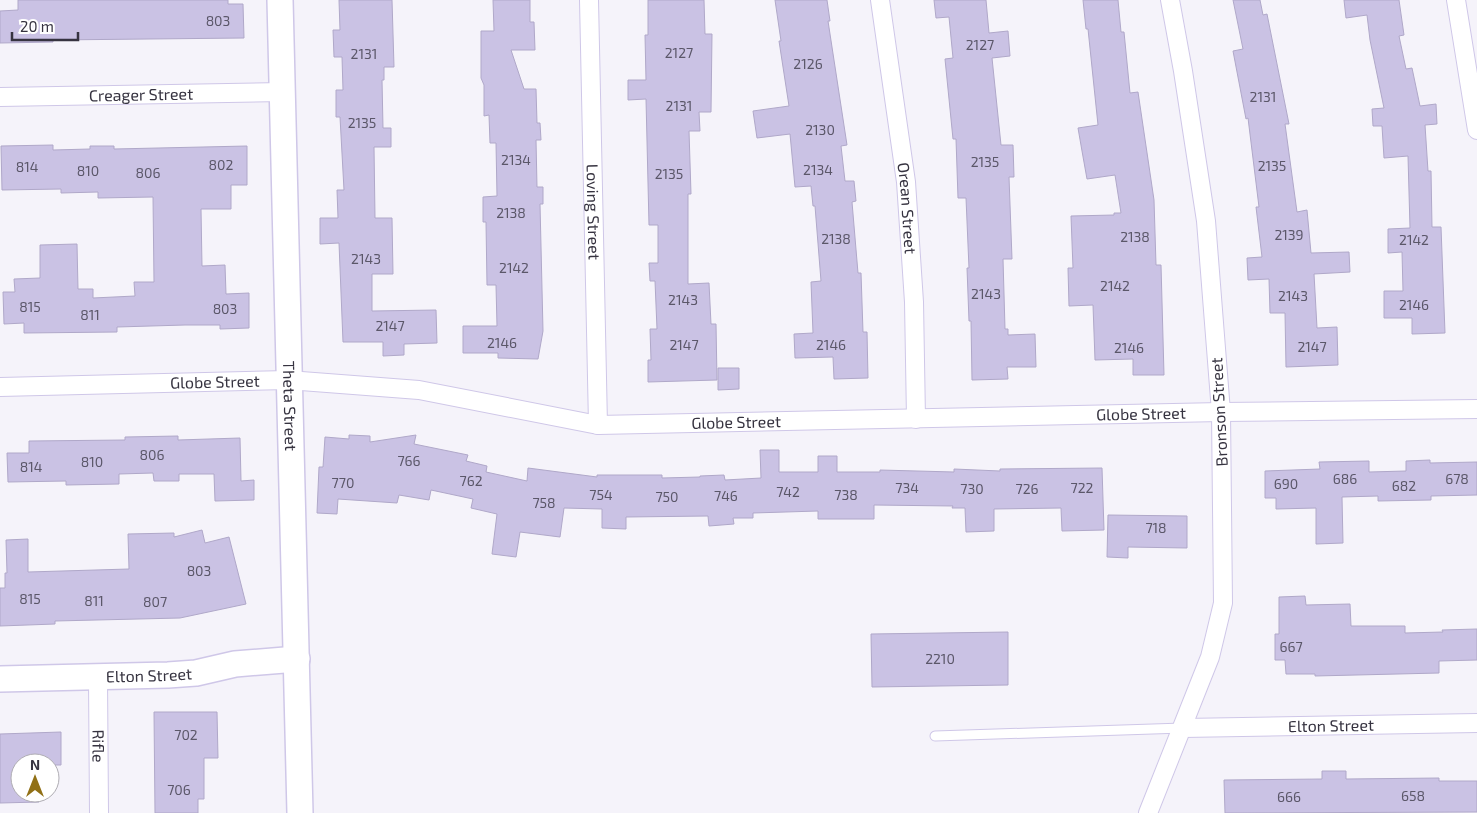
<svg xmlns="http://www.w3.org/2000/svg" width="1477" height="813" viewBox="0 0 1477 813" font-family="'Exo 2',sans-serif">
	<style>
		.building { fill: #cac2e4; stroke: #b0a8c9 }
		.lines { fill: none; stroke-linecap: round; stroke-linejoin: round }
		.lane-casing { stroke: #cfc7e8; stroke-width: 11 }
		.street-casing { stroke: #cfc7e8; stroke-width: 20 }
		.secondary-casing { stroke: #cfc7e8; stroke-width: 28 }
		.lane { stroke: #fff; stroke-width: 9 }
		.street { stroke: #fff; stroke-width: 18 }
		.secondary { stroke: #fff; stroke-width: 25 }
		.labels { text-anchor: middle; stroke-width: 4; stroke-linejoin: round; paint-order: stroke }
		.number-label { font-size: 14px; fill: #5b5769 }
		.street-label { font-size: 16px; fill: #363340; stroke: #fff }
	</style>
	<rect width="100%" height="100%" fill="#f5f3fa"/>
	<!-- building -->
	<path class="building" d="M18,0H228V4H243L244,38L53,40V42L0,43V11L18,10Z
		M339,0H392L394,67H384V80H382L383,128H391V147H374L375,218H392L393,274H372V311L436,310L437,343L404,344V355L383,356V342H343L339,243L320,244V218H338L337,190H344L340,117H336V90H343L342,57H334L333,30H340Z
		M493,0H530V22H534L535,50H511L524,89H536L537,123H540L541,140H536L537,187H543V204H540L543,331L538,359L498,358V353H463V326H497L496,285H487L486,222H483V197L497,196L496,143H490L489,115L484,116V85L481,78V31H494Z
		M648,0H704L705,34H712L711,112H699L700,131H689L691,194H688V284L709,283L711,324H716L717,380L648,382V360H651L650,329H657L655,281H650L649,263H658V225H649L646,99L628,100V80H646L645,35H648Z
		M775,0H827L830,21H828L847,145L841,146L845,181H854L856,201L852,202L858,273H861L863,332H867L868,378L834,379L833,357L795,358L794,334L813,333L811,282L821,281L815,206H813L811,186L795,187L790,134L757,138L753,111L789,106L779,41H781Z
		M934,0H986L989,33L1008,31L1010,56L992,58L1001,145H1013L1014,177H1009L1012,259H1003L1005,329H1008V335L1035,334L1036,367H1007L1008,379L972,380L971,321H969L967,268H969L966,198H958L956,139H953L945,59L953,58L949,17L936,18Z
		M1083,0H1118L1121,32H1124L1130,93L1138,92L1154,200L1156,265H1161L1164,375H1133V359L1095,360L1093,305L1069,306L1068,268H1073L1071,216L1114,215V213H1121L1115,175L1087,179L1082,151L1078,128L1098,125L1088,29H1086Z
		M1233,0H1260L1263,15L1267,14L1289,124H1285L1297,212L1307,210L1311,253L1349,252L1350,272L1314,274L1317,328L1337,327L1338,365L1286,367L1285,313H1270L1269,279L1248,280L1247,258L1262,257L1256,207H1259L1248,118L1246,119L1233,51L1243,49Z
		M1344,0H1399L1404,35L1399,36L1406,69L1412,68L1420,106L1436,104L1437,124L1425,125L1428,171H1431L1432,227H1441L1445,333L1412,334V318H1384V291H1403L1402,252L1388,253V229L1410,228L1408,156L1384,158L1382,126H1373L1372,109L1384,108L1370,40L1367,15L1346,18Z
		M53,145V150L90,149V146H114V149L247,146V185H231V209H201L202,266L225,265L226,294L249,293V328L220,329V325H185L117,327V332L24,333V323L4,324L3,292H15L14,279L40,278V245L77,244L78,289H93V298L135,296L134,282H154L153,197L98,198V192L61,193V189L2,190L1,146Z
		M718,368H739V389L718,390Z
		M349,435L370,436V442L416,435L414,444L468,455L466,461L487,466L486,472L527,481L528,468L597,477V475H662V478L700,477V476L724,475L725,480L761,478L760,450H779V472H818V456H837V472H880V470L954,472V469L1000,471V469L1102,468L1104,530L1062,531L1061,508L994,509V531L966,532L965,508H952L953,506L874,505V519H818V511L753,513V518H733L734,524L709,526L708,516L626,517V529L602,528V509L564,508L560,537L520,532L516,557L492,554L497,514L471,508L473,499L431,490L429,500L399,495L397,503L338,499L337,514L317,513L319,467H323L325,437L349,439Z
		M178,436V440L240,438L241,481L254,480V500L215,501L214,474H179V481H154L153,473L119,474V484L66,485V481L8,482L7,453H29V441L125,440V437Z
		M1430,460V463L1477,462V495L1431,496V500L1378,501V496L1342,497L1343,543L1316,544V508L1276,509V498H1265V471L1320,469L1319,462L1369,461V472L1406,471V461Z
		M1108,515L1187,516V548L1128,547V558L1107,557Z
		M202,530L205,543L229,537L246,604L180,618L55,621V624L0,626V588H5V573H7L6,540L28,539V572L129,569L128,534L174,533V537Z
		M1305,596L1306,605L1350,604L1351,626H1405V633L1443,632L1442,630L1477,629V660L1439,661V673L1315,676V674H1286L1285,660H1275V634H1279V597Z
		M1008,632V685L872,687L871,634Z
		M154,712H217L218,758H204V799H198V813H155Z
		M61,732V765H50V763H20V793H40L39,794V802L0,803V734Z
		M1322,771H1346V779L1439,778V781H1477V812L1225,813L1224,780L1322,779Z"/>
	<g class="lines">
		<!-- lane casing -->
		<g class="lane-casing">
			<path id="lane" d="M935,736L1183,728"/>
		</g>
		<!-- street casing -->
		<g class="street-casing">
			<g id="street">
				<path id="s1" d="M589,0L598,425"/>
				<path id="s2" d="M880,0L906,182L914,302L916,419"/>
				<path d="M1456,0L1477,130"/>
				<path id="s3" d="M0,97L283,92"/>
				<path id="s4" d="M0,387L288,380L419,390L598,425L1221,412L1477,409"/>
				<path id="s5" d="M98,678L99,813"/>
				<path id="s6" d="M1183,728L1477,723"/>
				<path d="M1148,813L1210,657L1223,603L1221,412L1206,221L1183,71L1170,0"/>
			</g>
		</g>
		<!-- secondary casing -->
		<g class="secondary-casing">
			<g id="secondary">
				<path id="s7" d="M280,0L300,813"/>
				<path id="s8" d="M0,679L168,675L196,673L235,664L297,659"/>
			</g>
		</g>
		<!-- lane -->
		<use href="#lane" class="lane"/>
		<!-- street -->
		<use href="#street" class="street"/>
		<!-- secondary -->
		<use href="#secondary" class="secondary"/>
	</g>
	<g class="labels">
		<!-- number labels -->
		<g class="number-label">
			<text x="218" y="26">803</text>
			<text x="980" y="50">2127</text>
			<text x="679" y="58">2127</text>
			<text x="364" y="59">2131</text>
			<text x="808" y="69">2126</text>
			<text x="1263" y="102">2131</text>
			<text x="679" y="111">2131</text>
			<text x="362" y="128">2135</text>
			<text x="820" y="135">2130</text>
			<text x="516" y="165">2134</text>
			<text x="985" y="167">2135</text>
			<text x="221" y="170">802</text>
			<text x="1272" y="171">2135</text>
			<text x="27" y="172">814</text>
			<text x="818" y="175">2134</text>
			<text x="88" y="176">810</text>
			<text x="148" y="178">806</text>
			<text x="669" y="179">2135</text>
			<text x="511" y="218">2138</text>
			<text x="1289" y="240">2139</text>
			<text x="1135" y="242">2138</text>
			<text x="836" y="244">2138</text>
			<text x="1414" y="245">2142</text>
			<text x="366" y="264">2143</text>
			<text x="514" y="273">2142</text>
			<text x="1115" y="291">2142</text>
			<text x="986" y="299">2143</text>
			<text x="1293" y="301">2143</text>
			<text x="683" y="305">2143</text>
			<text x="1414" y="310">2146</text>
			<text x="30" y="312">815</text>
			<text x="225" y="314">803</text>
			<text x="90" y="320">811</text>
			<text x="390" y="331">2147</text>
			<text x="502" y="348">2146</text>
			<text x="684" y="350">2147</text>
			<text x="831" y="350">2146</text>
			<text x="1312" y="352">2147</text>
			<text x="1129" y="353">2146</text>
			<text x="152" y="460">806</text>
			<text x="409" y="466">766</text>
			<text x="92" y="467">810</text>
			<text x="31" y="472">814</text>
			<text x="1345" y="484">686</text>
			<text x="1457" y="484">678</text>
			<text x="471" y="486">762</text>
			<text x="343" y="488">770</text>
			<text x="1286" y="489">690</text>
			<text x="1404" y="491">682</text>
			<text x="907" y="493">734</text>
			<text x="1082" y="493">722</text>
			<text x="972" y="494">730</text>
			<text x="1027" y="494">726</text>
			<text x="788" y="497">742</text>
			<text x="601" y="500">754</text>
			<text x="846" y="500">738</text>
			<text x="726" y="501">746</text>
			<text x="667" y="502">750</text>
			<text x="544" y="508">758</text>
			<text x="1156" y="533">718</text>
			<text x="199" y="576">803</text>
			<text x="30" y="604">815</text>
			<text x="94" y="606">811</text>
			<text x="155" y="607">807</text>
			<text x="1291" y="652">667</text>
			<text x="940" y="664">2210</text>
			<text x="186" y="740">702</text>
			<text x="179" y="795">706</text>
			<text x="1413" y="801">658</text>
			<text x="1289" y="802">666</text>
		</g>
		<!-- street labels -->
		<g class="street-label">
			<text dy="6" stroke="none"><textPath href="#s3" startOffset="141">Creager Street</textPath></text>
			<text dy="6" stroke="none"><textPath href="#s2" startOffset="210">Orean Street</textPath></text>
			<text dy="6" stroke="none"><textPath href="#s1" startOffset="212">Loving Street</textPath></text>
			<text dy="6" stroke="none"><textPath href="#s4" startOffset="215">Globe Street</textPath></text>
			<text dy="6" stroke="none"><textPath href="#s7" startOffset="406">Theta Street</textPath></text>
			<text transform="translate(1219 412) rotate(-93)" y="6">Bronson Street</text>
			<text dy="6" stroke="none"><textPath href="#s4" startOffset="1145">Globe Street</textPath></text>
			<text dy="6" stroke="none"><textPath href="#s4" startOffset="740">Globe Street</textPath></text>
			<text dy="6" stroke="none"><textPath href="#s8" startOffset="149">Elton Street</textPath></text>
			<text dy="6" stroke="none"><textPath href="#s6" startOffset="148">Elton Street</textPath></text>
			<text dy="6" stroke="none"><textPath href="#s5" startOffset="68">Rifle</textPath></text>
		</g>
	</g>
	<!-- north arrow -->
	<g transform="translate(35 778)"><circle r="24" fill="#ffffff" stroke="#afadb3"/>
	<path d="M0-4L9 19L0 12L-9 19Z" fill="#917016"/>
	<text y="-8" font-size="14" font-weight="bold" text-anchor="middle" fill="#363340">N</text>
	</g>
	<!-- scale -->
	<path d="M12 32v8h66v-8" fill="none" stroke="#363340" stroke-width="2.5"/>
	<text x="20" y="32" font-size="15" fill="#363340" stroke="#ffffff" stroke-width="4" paint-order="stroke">20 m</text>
</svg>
